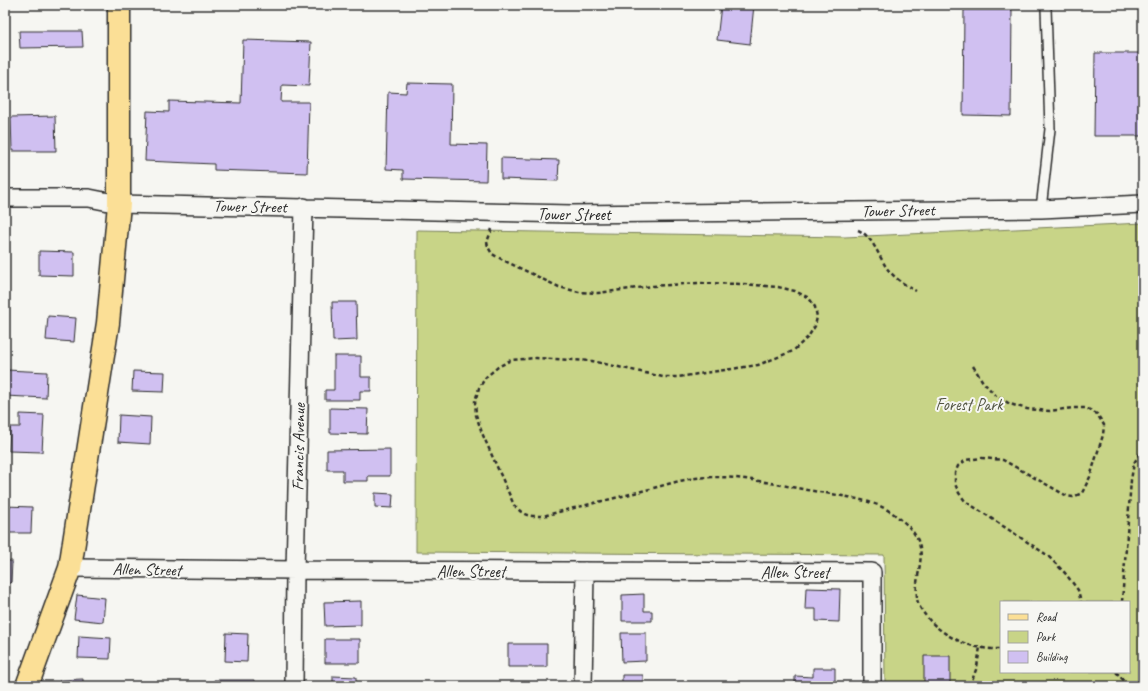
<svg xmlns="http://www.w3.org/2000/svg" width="1148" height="691" viewBox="0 0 1148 691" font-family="Caveat,sans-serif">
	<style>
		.green { fill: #c8d487; stroke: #7a8059; fill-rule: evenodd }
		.building { fill: #d0c0f1; stroke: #2b2b2b }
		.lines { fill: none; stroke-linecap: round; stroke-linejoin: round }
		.service-casing { stroke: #2b2b2b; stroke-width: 12 }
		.minor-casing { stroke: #2b2b2b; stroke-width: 20 }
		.primary-casing { stroke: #2b2b2b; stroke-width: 25 }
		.path { stroke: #2b2b2b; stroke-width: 2.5; stroke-dasharray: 4 3; stroke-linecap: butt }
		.service { stroke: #f6f6f2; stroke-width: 9 }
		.minor { stroke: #f6f6f2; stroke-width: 17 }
		.primary { stroke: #fbdf96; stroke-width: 22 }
		.labels { text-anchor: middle; stroke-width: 4; stroke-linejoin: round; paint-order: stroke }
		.street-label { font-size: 17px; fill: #2b2b2b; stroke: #f6f6f2 }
		.park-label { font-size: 17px; fill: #525542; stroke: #f6f6f2 }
	</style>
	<rect width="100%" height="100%" fill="#f6f6f2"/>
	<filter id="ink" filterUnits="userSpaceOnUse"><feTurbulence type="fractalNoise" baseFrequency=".025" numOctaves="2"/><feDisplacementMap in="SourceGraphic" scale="8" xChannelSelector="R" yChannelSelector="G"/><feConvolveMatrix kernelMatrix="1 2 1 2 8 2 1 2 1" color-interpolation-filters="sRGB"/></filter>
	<g filter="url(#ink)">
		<!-- green -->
		<path class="green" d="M1143,223V686H885L884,555L416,552L417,230L845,237ZM1001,602H1129V672H1001Z"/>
		<!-- building -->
		<path class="building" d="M721,5H754L750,44L717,40Z
			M964,10H1012L1011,116L963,115Z
			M19,31H82L83,47L20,48Z
			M243,40L311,42L309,86L282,85L281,102H309L307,173L214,170V164L145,161L147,111L169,112V101L241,103Z
			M1095,53H1143V136H1094Z
			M407,83L452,84L451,144L487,145L486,181L403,179V170L386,169L388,92L406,93Z
			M55,116L56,151H12L11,117Z
			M501,158L559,160L558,181L501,179Z
			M39,251L74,252V276L39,275Z
			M332,302H356L357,340L333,341Z
			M48,316L76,318L74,342L46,340Z
			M334,356H361V377H371V391H360V400H325V390H334Z
			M6,370L47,372L46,398L5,396Z
			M133,371L165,372L164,392L132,391Z
			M330,408L368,409L367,434L330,433Z
			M20,414L44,415L42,452L9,451L10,427H20Z
			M119,415L151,417L150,444L118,442Z
			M390,449V476H368V481H343V470H327V450Z
			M375,493L393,494L392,508L375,507Z
			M5,506L32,507L31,533H5Z
			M5,561H12L11,583H5Z
			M806,588L840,589L839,622L816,621V609H805Z
			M644,594V611H652V621H622V595Z
			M77,595L105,598L103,622L74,619Z
			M361,601V625L325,626L324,602Z
			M226,633L248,634L247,662L225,661Z
			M621,633H646V661L622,662Z
			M79,636L111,638L110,659L78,658Z
			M325,639H360V663H325Z
			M508,644H547V667H508Z
			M924,656H950V686H924Z
			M813,668H835V686H795V676L813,677Z
			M622,675H643V686H622Z
			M333,676L356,677V684H368V686H333Z
			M83,679V686H60V680Z
			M214,680H254V686H214Z
			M545,684L546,686H511V685Z"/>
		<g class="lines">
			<!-- service casing -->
			<g class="service-casing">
				<path id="service" d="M1041,209L1050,129L1046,8"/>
			</g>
			<!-- minor casing -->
			<g class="minor-casing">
				<path id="minor" d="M5,198H89L119,204L571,214L1041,209L1143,204
					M70,568L295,570L872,572V686
					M294,686L295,570L304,207
					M583,686L585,571"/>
			</g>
			<!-- primary casing -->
			<g class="primary-casing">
				<path id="primary" d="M27,686L70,568L108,323L119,204V5"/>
			</g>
			<!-- path -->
			<path class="path" d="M492,229L487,242L488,247L492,254L505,261L559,287L579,292L598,293L653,286L699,283L743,284L778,287L795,291L809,298L815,307L817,317L815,326L808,337L793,351L758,365L678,377H663L592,361L536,358L511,360L498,367L486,377L479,388L475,401L476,415L482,433L514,505C525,517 528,516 543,516C577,507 612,499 646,490C662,486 679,480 696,478C733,474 771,483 807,490C831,494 855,497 878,505C889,510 899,517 908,526C932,551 914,570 917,597C917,604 922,611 926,616C939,633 962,645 983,648C989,649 995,649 1001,649
				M858,230C872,236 878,254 886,267C894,278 905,285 916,291
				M973,366L983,382L995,395L1010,404L1027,409L1050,411L1072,408H1086L1097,414L1104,425L1103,435L1090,477L1082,493L1073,497L1067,496L1003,460L982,458L966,460L958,466L955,473V484L959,493L965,501L1047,555L1065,573L1078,590L1081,602
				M1122,602L1131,480L1134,463L1143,449
				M1116,672L1129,686
				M970,686L977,667L980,647"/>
			<!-- service -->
			<use href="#service" class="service"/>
			<!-- minor -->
			<use href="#minor" class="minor"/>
			<!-- primary -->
			<use href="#primary" class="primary"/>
		</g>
	</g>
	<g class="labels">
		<!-- street labels -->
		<g class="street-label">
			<text transform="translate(250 206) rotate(1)" y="6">Tower Street</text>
			<text transform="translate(898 210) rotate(-1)" y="6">Tower Street</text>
			<text x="574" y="220">Tower Street</text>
			<text transform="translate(298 447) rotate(-89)" y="6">Francis Avenue</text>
			<text transform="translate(147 569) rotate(1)" y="6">Allen Street</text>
			<text x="471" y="577">Allen Street</text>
			<text x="795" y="578">Allen Street</text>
		</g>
		<!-- park labels -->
		<g class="park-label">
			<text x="969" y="410">Forest Park</text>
		</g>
	</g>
	<!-- margin -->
	<rect width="1148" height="691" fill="none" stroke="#f6f6f2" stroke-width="20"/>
	<rect x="10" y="10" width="1128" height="671" fill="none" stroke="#2b2b2b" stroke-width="1.5" filter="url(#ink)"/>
	<!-- legend -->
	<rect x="1000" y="601" width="130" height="72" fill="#f6f6f2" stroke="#a5a5a2"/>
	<rect x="1008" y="614" width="20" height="6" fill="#fbdf96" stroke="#a5a5a2"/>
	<text x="1036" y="621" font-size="12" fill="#2b2b2b">Road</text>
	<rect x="1008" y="631" width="20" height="12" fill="#c8d487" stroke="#a5a5a2"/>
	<text x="1036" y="641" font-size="12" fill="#2b2b2b">Park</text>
	<rect x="1008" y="651" width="20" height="12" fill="#d0c0f1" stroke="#a5a5a2"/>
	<text x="1036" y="661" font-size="12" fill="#2b2b2b">Building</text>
</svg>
